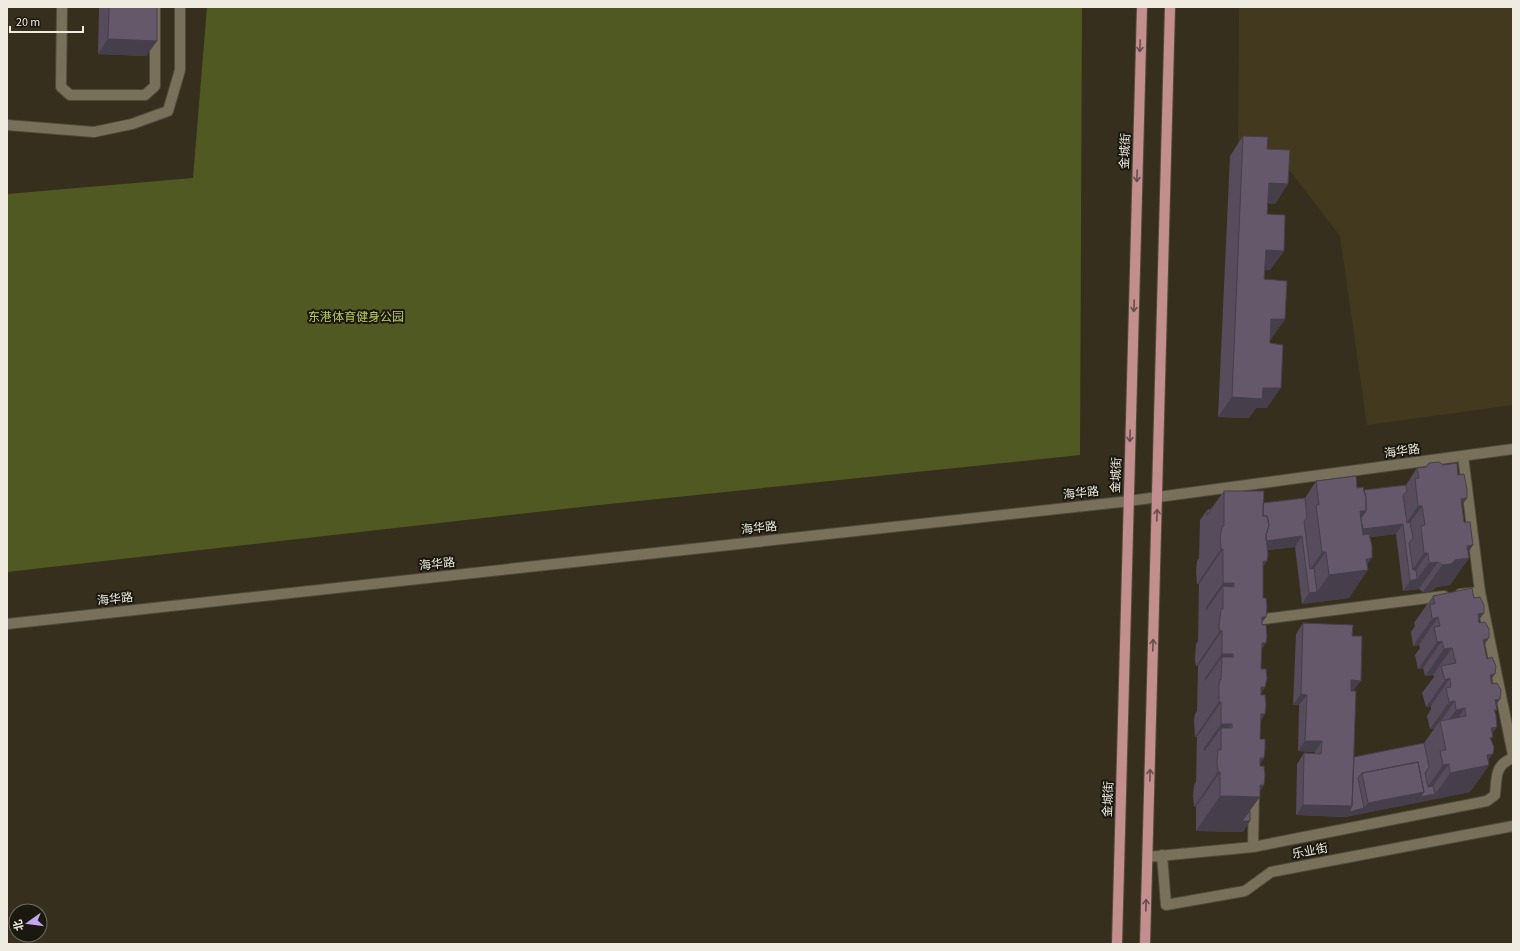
<svg xmlns="http://www.w3.org/2000/svg" width="1520" height="951" viewBox="0 0 1520 951" font-family="'Source Sans 3','Noto Sans SC',sans-serif">
  <style>
    .built { fill: #43391f }
    .green { fill: #505922 }
    .lines { fill: none; stroke-linecap: round; stroke-linejoin: round }
    .minor-casing { stroke: #504a3a; stroke-width: 12 }
    .major-casing { stroke: #504a3a; stroke-width: 12 }
    .minor { stroke: #78705b; stroke-width: 10 }
    .major { stroke: #c28e8e; stroke-width: 10 }
    .wall { fill: #564c5b }
    .shaded-wall { fill: #463e4a }
    .building { fill: #64586a; stroke: #463e4a }
    .oneway { stroke: #664d49 }
    .labels { text-anchor: middle; stroke-width: 4; stroke-linejoin: round; paint-order: stroke }
    .street-label { font-size: 12px; fill: #f0ebe0; stroke: #1b1810 }
    .park-label { font-size: 12px; fill: #bacd5a; stroke: #1b1810 }
  </style>
  <rect width="100%" height="100%" fill="#372f1d"/>
  <path class="built" d="M1239,7H1513V405L1367,425L1340,236L1291,172L1238,147Z"/>
  <path class="green" d="M207,7H1082L1080,455L590,506L7,572V194L193,178Z"/>
  <g class="lines">
    <defs>
      <path id="minor" d="M62,7L61,87L70,95H145L155,86V7
        M7,125L94,132L132,124L168,111L180,70V7
        M1463,456L1480,592L1513,755
        M1460,594L1480,592
        M7,624L1121,502L1513,449
        M1256,624V620L1444,596
        M1253,847L1254,792
        M1162,855L1166,905L1245,891L1271,872L1513,826
        M1148,857L1253,847L1487,801L1495,795C1497,778 1494,765 1513,758"/>
      <path id="major" d="M1117,944L1142,7
        M1145,944L1170,7"/>
    </defs>
    <use href="#minor" class="minor-casing"/>
    <use href="#major" class="major-casing"/>
    <use href="#minor" class="minor"/>
    <use href="#major" class="major"/>
  </g>
  <path class="wall" d="M99,7H157V41L146,56L98,54Z
    M1243,136L1267,149L1288,184L1275,204L1268,203L1267,214L1284,251L1270,270H1265L1264,279L1285,319L1271,339H1270L1267,408H1256L1249,418L1218,417L1230,156Z
    M1443,465L1458,475L1467,498L1462,505L1464,522L1473,545L1468,552L1469,558L1450,585L1436,587L1432,591L1423,592L1419,589L1403,591L1396,534L1370,537L1367,565L1349,598L1302,604L1295,547L1267,550V561L1263,567V598L1266,617L1262,622L1261,669L1265,687L1261,693L1265,714L1261,720L1260,739L1264,758L1260,764V766L1264,785L1260,791L1250,811V821L1243,832L1196,831V807H1194L1193,796L1194,785L1196,782L1197,737H1195L1194,720L1195,714L1197,711L1198,666H1196L1195,660L1196,644L1198,641L1199,584H1197L1196,572L1197,561L1199,558L1200,520L1207,510L1211,509L1224,491L1263,503L1305,498L1316,481L1357,488L1364,490L1406,485L1417,468Z
    M1433,596L1474,598L1484,613L1479,620V623L1489,638L1484,645L1487,659L1495,674L1491,680L1492,684L1500,699L1496,706L1495,713L1497,727L1492,733L1488,761L1489,765L1470,792L1345,817L1296,815L1297,764L1304,753L1315,754V752L1298,751L1299,705H1293L1296,634L1303,623L1352,636L1354,757L1424,743L1434,729H1430L1427,716L1431,709V706L1426,707L1422,693L1434,677L1433,675L1425,676L1423,668L1418,669L1415,655L1420,648L1419,645L1413,646L1411,632L1415,626L1414,623Z"/>
  <path class="shaded-wall" d="M108,39L157,41L146,56L98,54Z
    M1269,183L1288,184L1275,204L1255,203Z
    M1266,250L1284,251L1270,270L1252,269Z
    M1271,319H1285L1271,339L1257,338Z
    M1263,388H1281L1267,408H1256L1249,418L1218,417L1232,397Z
    M1467,498L1448,525L1461,499Z
    M1418,506H1422L1404,531V527Z
    M1360,511H1366L1403,524L1396,534L1342,541Z
    M1302,536L1295,547L1251,552L1254,542Z
    M1473,545L1464,559L1469,558L1450,585L1436,587L1432,591L1423,592L1442,565L1467,546Z
    M1221,549H1223L1199,584H1197Z
    M1322,552H1326L1307,578V574Z
    M1424,553H1428L1410,579L1409,575Z
    M1372,558L1363,571L1368,570L1349,598L1302,604L1309,593L1317,592L1329,575L1366,559Z
    M1263,561H1267L1246,591Z
    M1438,562L1419,589L1403,591L1410,581L1417,579L1429,563Z
    M1223,583H1234L1223,599V586L1206,611V607Z
    M1484,613L1464,640L1478,614Z
    M1262,617H1266L1245,647Z
    M1438,617L1419,645L1413,646L1432,619Z
    M1220,631H1222L1198,666H1196Z
    M1489,638L1470,666L1483,640Z
    M1442,641L1423,668L1418,669L1437,642Z
    M1262,643H1266L1245,674Z
    M1452,648L1433,675L1425,676L1444,649Z
    M1222,654H1233L1222,670V657L1200,688L1205,681V678Z
    M1495,674L1476,701L1490,675Z
    M1450,678L1431,706L1426,707L1445,680Z
    M1351,680L1361,681L1353,691H1344Z
    M1261,687H1265L1244,718Z
    M1301,694L1307,695L1299,705H1293Z
    M1500,699L1481,726L1495,700Z
    M1455,701L1440,722V721L1434,729H1430L1449,702Z
    M1219,702H1221L1197,737H1195Z
    M1465,708L1446,735L1442,730L1456,710Z
    M1261,714H1265L1244,744Z
    M1221,724H1232L1221,740V728L1204,752V748Z
    M1497,727L1478,754L1491,728Z
    M1305,741H1322L1315,752L1298,751Z
    M1493,754L1485,765H1489L1470,792L1431,800L1450,773L1487,755Z
    M1260,758H1264L1243,788Z
    M1449,764L1429,791L1424,792L1443,765Z
    M1218,772H1220L1196,807H1194Z
    M1260,785H1264L1255,797H1260L1242,821H1250L1243,832L1196,831L1220,796Z
    M1424,792L1416,803L1345,817L1296,815L1303,805L1352,806L1364,808L1368,803Z
    M1435,794L1431,800L1416,803L1420,797Z"/>
  <path class="building" d="M109,7H157V41L108,39Z
    M1243,136L1268,137L1267,149L1290,150L1288,184L1269,183L1267,214L1285,215L1284,251L1266,250L1264,279L1287,281L1285,319H1271L1270,343L1283,345L1281,388H1263L1262,399L1232,397Z
    M1439,462L1443,465L1457,463L1458,475L1464,474L1467,489V498L1461,499L1464,522H1470L1473,545L1467,546L1469,558L1455,560L1451,564L1442,565L1438,562L1429,563L1428,553H1424L1421,526L1425,525L1422,506H1418L1415,479L1419,478L1417,468L1426,467L1429,463Z
    M1356,476L1357,488L1363,487L1366,498V511H1360L1363,535L1369,534L1372,546V558L1366,559L1368,570L1329,575L1326,552H1322L1316,505H1319L1316,481Z
    M1406,485L1407,491L1403,495L1407,523L1410,522L1413,538L1409,543L1413,570H1416L1417,579L1410,581L1403,524L1363,529L1361,518L1366,511V498L1364,490Z
    M1224,491H1264L1263,516H1267L1269,525L1266,535L1268,555L1267,561H1263V598H1266L1267,607L1266,617H1262V625H1266L1267,637L1266,643H1262L1261,669H1266L1267,678L1265,687H1261V695H1265L1266,705L1265,714H1261L1260,739H1265V749L1264,758H1260V766H1264L1265,775L1264,785H1260V797L1220,796V772H1218L1217,761L1218,750H1221V728H1232V724H1221V702H1219V685L1220,679L1221,680L1222,657H1233V654H1222V631H1220L1219,626L1221,609H1223V586L1234,587V583H1223V549H1221L1220,538L1222,527L1224,526Z
    M1305,498L1307,517L1304,522L1310,569L1314,568L1317,592L1309,593L1302,536L1266,541V535L1269,525L1267,516H1263V503Z
    M1211,509L1207,515V510Z
    M1472,588L1474,598L1480,597L1484,605V613L1478,614L1479,623L1485,622L1489,629V638L1483,640L1487,659L1492,657L1496,666L1495,674L1490,675L1492,684L1497,683L1501,690L1500,699L1495,700L1497,710H1494L1496,715L1497,727L1491,728L1493,737L1490,738L1494,747L1493,754L1487,755L1489,765L1450,773L1449,764L1443,765L1440,751L1446,750L1440,721L1466,716L1465,708L1456,710L1455,701L1449,702L1446,688L1451,687L1450,678L1445,680L1441,666L1456,663L1452,648L1444,649L1442,641L1437,642L1434,627L1440,626L1438,617L1432,619L1430,604H1435L1433,596Z
    M1303,623L1353,625L1352,636H1362L1361,681L1351,680V691H1356L1352,806L1303,805L1304,753L1321,754L1322,741H1305L1307,695L1301,694Z
    M1424,743L1429,767L1425,773L1428,787L1433,786L1435,794L1420,797L1424,792L1418,762L1362,773L1358,778L1364,808L1349,812L1352,806L1354,757Z
    M1418,762L1424,792L1368,803L1362,773Z
    M1250,811V821H1242Z"/>
  <defs><path id="oneway-shaft" d="M-6 0H5M1.5-3L5.5 0L1.5 3" fill="none" stroke-width="1.6" stroke-linecap="round" stroke-linejoin="round"/></defs>
  <g class="oneway">
    <use href="#oneway-shaft" transform="translate(1140 46) rotate(92)"/>
    <use href="#oneway-shaft" transform="translate(1137 176) rotate(92)"/>
    <use href="#oneway-shaft" transform="translate(1134 306) rotate(92)"/>
    <use href="#oneway-shaft" transform="translate(1130 436) rotate(92)"/>
    <use href="#oneway-shaft" transform="translate(1157 515) rotate(-88)"/>
    <use href="#oneway-shaft" transform="translate(1153 645) rotate(-88)"/>
    <use href="#oneway-shaft" transform="translate(1150 775) rotate(-89)"/>
    <use href="#oneway-shaft" transform="translate(1146 905) rotate(-88)"/>
  </g>
  <g class="labels">
    <g class="street-label">
      <text transform="translate(1125 151) rotate(-88)" y="4">金城街</text>
      <text transform="translate(1402 451) rotate(-8)" y="4">海华路</text>
      <text transform="translate(1116 475) rotate(-88)" y="4">金城街</text>
      <text transform="translate(1081 493) rotate(-6)" y="4">海华路</text>
      <text transform="translate(759 528) rotate(-6)" y="4">海华路</text>
      <text transform="translate(437 564) rotate(-6)" y="4">海华路</text>
      <text transform="translate(115 599) rotate(-6)" y="4">海华路</text>
      <text transform="translate(1108 799) rotate(-88)" y="4">金城街</text>
      <text transform="translate(1310 851) rotate(-11)" y="4">乐业街</text>
    </g>
    <g class="park-label">
      <text x="356" y="321">东港体育健身公园</text>
    </g>
  </g>
  <rect width="1520" height="951" fill="none" stroke="#f0ebe0" stroke-width="16"/>
  <g transform="translate(28 923) rotate(256)"><circle r="19" fill="#1b1810" stroke="#706c63"/>
  <path d="M0-3L7 15L0 10L-7 15Z" fill="#c5a6f0"/>
  <text y="-6" font-size="11" font-weight="bold" text-anchor="middle" fill="#f0ebe0">北</text>
  </g>
  <path d="M10 26v6h73v-6" fill="none" stroke="#f0ebe0" stroke-width="2"/>
  <text x="16" y="26" font-size="12" fill="#f0ebe0" stroke="#1b1810" stroke-width="3" paint-order="stroke">20 m</text>
</svg>
